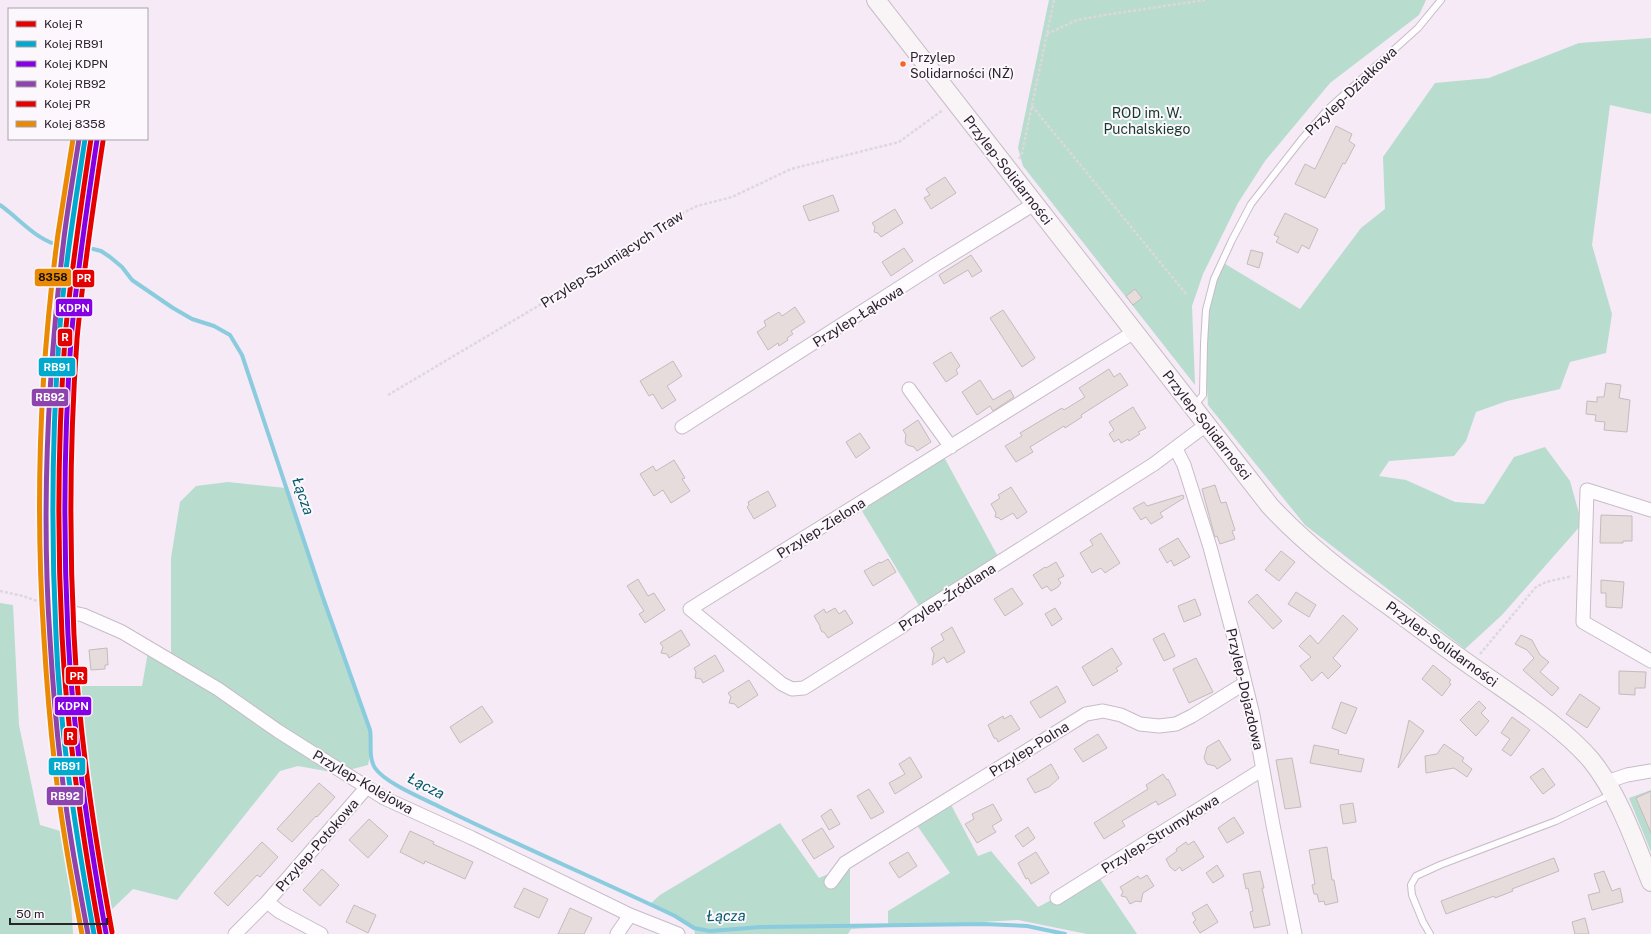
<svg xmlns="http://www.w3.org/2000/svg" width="1651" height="934" viewBox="0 0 1651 934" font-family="'Public Sans',sans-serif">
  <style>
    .green { fill: #b8dcce; fill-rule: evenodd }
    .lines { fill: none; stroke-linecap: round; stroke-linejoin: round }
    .stream { stroke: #8accde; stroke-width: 4 }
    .building { fill: #e6dcdc; stroke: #c4bbbb }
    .lane-casing { stroke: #c6bdc7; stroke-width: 8 }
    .street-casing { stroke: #c6bdc7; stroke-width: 15 }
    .secondary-casing { stroke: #c6bdc7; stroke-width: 20 }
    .path { stroke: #dcd8dc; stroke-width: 2.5; stroke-dasharray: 3 2; stroke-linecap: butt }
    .lane { stroke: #fefcfe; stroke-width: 6 }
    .street { stroke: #fefcfe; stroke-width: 13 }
    .secondary { stroke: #f9f5f7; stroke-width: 18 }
    .rail-1-casing { stroke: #fcf7fd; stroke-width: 8 }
    .rail-2-casing { stroke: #fcf7fd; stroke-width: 8 }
    .rail-3-casing { stroke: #fcf7fd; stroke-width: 8 }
    .rail-4-casing { stroke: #fcf7fd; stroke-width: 8 }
    .rail-5-casing { stroke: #fcf7fd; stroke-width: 8 }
    .rail-6-casing { stroke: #fcf7fd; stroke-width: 8 }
    .rail-1 { stroke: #e50000; stroke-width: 5 }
    .rail-2 { stroke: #00a9ce; stroke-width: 5 }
    .rail-3 { stroke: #8500e5; stroke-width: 5 }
    .rail-4 { stroke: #8e44ad; stroke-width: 5 }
    .rail-5 { stroke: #e50000; stroke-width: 5 }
    .rail-6 { stroke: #ea8904; stroke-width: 5 }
    .bus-dot { fill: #f26522; stroke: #fcf7fd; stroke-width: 1.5 }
    .labels { text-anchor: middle; stroke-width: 4; stroke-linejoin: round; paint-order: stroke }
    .bus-label { font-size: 13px; fill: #2a212b; stroke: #fcf7fd; text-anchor: start }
    .street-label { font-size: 14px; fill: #2a212b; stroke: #fcf7fd }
    .park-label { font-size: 14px; fill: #15392a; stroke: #fcf7fd }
    .water-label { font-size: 15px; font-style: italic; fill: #005b69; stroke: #fcf7fd }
    .line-badge { stroke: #fcf7fd; stroke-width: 1.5 }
    .badge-label { font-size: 11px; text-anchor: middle; font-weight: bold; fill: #fff }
    .pale-badge-label { font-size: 11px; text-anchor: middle; font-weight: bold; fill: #111 }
  </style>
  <rect width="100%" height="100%" fill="#f5eaf6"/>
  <path class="green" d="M1049,0H1426L1419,15L1330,83L1265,161L1238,203L1203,274L1192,306L1195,385L1023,166L1018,148Z
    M1651,38V114L1610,105L1592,245L1612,314L1606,353L1570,362L1560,389L1507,401L1476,412L1466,441L1454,456L1389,461L1379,476L1406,480L1455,502L1484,504L1514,457L1545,447L1570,481L1582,524L1502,615L1465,649L1305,525L1208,405L1204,336L1209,299L1222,262L1300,309L1361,228L1385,209L1383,157L1435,83L1489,78L1579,43Z
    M944,457L1002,564L924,614L859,506Z
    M228,482L286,488L343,657L370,730C371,742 371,753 368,765L337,773L298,766L280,771L177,900L133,889L108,913L76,686H142L148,652L171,660V558L180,502L196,486Z
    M0,603L13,605L19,725L40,825L67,833L73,934H0Z
    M1651,790V852L1629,798Z
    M948,799L978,856L991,851L1038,907L1098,876L1137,934H1087L1018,920L851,929L848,934H695L694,928L650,904L660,895L780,823L819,878L850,865V924L888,925V911L950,873L914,821ZM847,925L840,927H765Z"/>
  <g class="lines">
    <path class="stream" d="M0,205C20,219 38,242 62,246
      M93,249L101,251L110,257L122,267L132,280L173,308L192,319L214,326L230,335L242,355L322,595L370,730C372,742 368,757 375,768C385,783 424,799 440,807C517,845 597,879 675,916L694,928L710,931L761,927L984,924L1027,926L1065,934"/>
  </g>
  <path class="building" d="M1336,126L1352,134L1349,141L1355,145L1345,164L1343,163L1325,198L1295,184L1305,164L1315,169Z
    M945,177L956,193L931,209L924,198L930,195L926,189Z
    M833,195L839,211L809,221L803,206Z
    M895,209L903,223L881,237L878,233L874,232L875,227L872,223Z
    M1285,213L1318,229L1309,249L1302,245L1298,253L1276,242L1279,237L1274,235Z
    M904,248L913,261L891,276L882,262Z
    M1251,250L1263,253L1259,268L1247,264Z
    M971,255L982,271L972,277L968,270L944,284L939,275Z
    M1135,289L1142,298L1133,305L1126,296Z
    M795,307L805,322L791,331L793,334L787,338L788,340L779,346L778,343L768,350L757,332L766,326L764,321L779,312L782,316Z
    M1003,310L1035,358L1022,367L990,318Z
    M951,352L960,366L956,370L958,374L946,382L933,363Z
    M673,361L682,376L667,386L676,400L662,409L653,394L649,396L640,381Z
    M1109,369L1114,377L1120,373L1128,385L1081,415L1082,417L1065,428L1064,426L1030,447L1033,452L1016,462L1005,446L1022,436L1020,433L1062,408L1064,410L1085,397L1079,388Z
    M980,380L993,400L1010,390L1014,397L993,411L990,406L977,415L962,392Z
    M1606,383L1621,385L1619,398L1630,400L1627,432L1604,430L1605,422L1595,421L1596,415L1586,414L1587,401L1597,402V397H1604Z
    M1133,407L1146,428L1138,432L1140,434L1129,441L1128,439L1121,443L1119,439L1114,442L1109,434L1114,430L1109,422Z
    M918,420L931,442L917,451L914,447L907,445L905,442L906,435L903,430Z
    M860,433L870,448L856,458L846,442Z
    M674,460L685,478L682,479L690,491L671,503L663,490L654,496L640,474L653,466L656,471Z
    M1215,485L1221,503L1226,502L1235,530L1232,531L1235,539L1220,544L1217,536L1215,537L1202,489Z
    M1011,487L1027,512L1017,519L1013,513L1001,520L999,518L995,517L996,513L991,504L1000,498L998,495Z
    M768,491L776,506L754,519L747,507L749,505L748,502Z
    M1183,495L1184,498L1160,513L1163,517L1151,524L1146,517L1141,520L1133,508L1144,502L1147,506Z
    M1601,515L1632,516V541H1623V543H1600Z
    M1101,533L1120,563L1105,573L1101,568L1092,573L1080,553L1093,545L1090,540Z
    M1178,538L1190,557L1174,566L1171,560L1167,563L1159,549Z
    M1281,551L1295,562L1279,581L1265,570Z
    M888,559L896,572L873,586L864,571L880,562L881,563Z
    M1056,562L1064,576L1058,579L1061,583L1058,587L1051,591L1047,586L1042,589L1033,575L1045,567L1046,568Z
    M638,579L648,596L654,593L665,610L645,623L639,614L644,611L627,586Z
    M1601,580L1624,582L1622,608L1606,607V593H1601Z
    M1012,588L1023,604L1005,616L994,599Z
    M1296,592L1316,605L1309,617L1288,604Z
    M1257,594L1282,621L1273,629L1248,602Z
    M1195,599L1201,615L1184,622L1178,606Z
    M835,608L839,614L845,610L853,623L828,638L824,632H822L820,628V626L814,616L824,609L826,613Z
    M1055,608L1062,619L1052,626L1045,614Z
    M1343,615L1358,629L1333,658L1341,666L1328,679L1322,672L1312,681L1300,666L1311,657L1299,646L1310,635L1318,644Z
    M952,627L965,652L947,663L944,657L932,665L934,654L931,648L944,640L941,634Z
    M681,630L690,645L669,658L667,654L661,653L663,647L660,643Z
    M1164,633L1175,656L1164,661L1153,639Z
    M1521,635L1532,640L1540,655L1549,662L1540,672L1559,688L1552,696L1523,670L1534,658L1527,650L1515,644Z
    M107,648L108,665H105V669L91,670L89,650Z
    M1112,648L1122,664L1116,668L1118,671L1093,686L1082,667Z
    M715,655L724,671L703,683L701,679L695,678L696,672L694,668Z
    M1196,658L1213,692L1189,703L1173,669Z
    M1433,665L1451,680L1449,682L1451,684L1442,696L1422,679Z
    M1619,671L1646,672L1645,688H1635V695L1619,694Z
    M749,680L758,695L738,708L735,704L729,703L731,697L728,693Z
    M1057,686L1066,702L1040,718L1030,702Z
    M1580,694L1600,708L1587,728L1566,714Z
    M1479,701L1486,708L1481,713L1489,721L1476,736L1460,720Z
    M1341,702L1357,708L1346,734L1332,728Z
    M482,706L493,722L460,743L450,727Z
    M1011,715L1020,729L998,742L997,739L994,738L988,725L1003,716L1004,719Z
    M1512,717L1530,730L1511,756L1502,750L1510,739L1501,733Z
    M1409,720L1424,731L1398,768Z
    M1098,734L1107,748L1083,762L1074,749Z
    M1219,740L1231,760L1217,769L1215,766L1207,764L1204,758L1207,747Z
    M1444,744L1464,758L1462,761L1472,769L1467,777L1454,768L1426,773L1425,756L1437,754Z
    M1314,745L1339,750L1338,754L1364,759L1361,772L1310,763Z
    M910,757L922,777L895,794L889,783L905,774L899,764Z
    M1292,758L1301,807L1285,809L1276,760Z
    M1051,764L1059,778L1049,787L1035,793L1027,779Z
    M1543,768L1555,785L1543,794L1530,777Z
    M1163,774L1167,780L1168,779L1176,795L1158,805L1156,801L1122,821L1125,826L1104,839L1094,823L1148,789L1146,785Z
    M319,783L335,797L317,817L316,816L292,842L277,829Z
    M869,789L884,812L871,819L857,796Z
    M1651,791V833L1636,798Z
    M1353,803L1356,822L1343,824L1340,805Z
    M993,804L1002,820L992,826L996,832L977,843L965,824L974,819L972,814Z
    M831,809L840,824L829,830L821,816Z
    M1234,817L1244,833L1227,843L1218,828Z
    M369,819L388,836L368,858L349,840Z
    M1028,827L1035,838L1023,847L1015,836Z
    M822,828L834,847L814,859L802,840Z
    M410,831L434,842L433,844L473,862L465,879L425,861L424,864L400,852Z
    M1194,841L1204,857L1182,871L1180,867L1175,871L1170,867L1166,859L1177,851L1176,849L1186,842L1188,845Z
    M262,842L278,857L260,877L257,875L228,906L214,893Z
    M1327,847L1332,880H1334L1338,902L1325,905L1324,901L1319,902L1317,894H1314L1312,885L1315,884L1309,850Z
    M908,852L917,866L899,878L889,863Z
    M1036,852L1049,873L1031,884L1028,878L1026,879L1018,863Z
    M1554,858L1559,871L1512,889L1513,891L1495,898L1494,896L1446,914L1441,901Z
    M1217,865L1224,876L1213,883L1206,873Z
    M322,869L339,885L320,906L303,890Z
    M1260,871L1264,888H1262L1270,925L1254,928L1250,912L1253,911L1248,888L1246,889L1243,874Z
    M1604,871L1612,891L1620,888L1623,902L1592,910L1588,895L1600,892L1594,874Z
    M1147,875L1154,886L1143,893L1141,902L1136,901L1130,904L1126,897L1121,896L1123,892L1120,887L1138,876L1140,879Z
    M524,888L548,899L539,918L514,907Z
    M1207,904L1218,922L1200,933L1193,922L1196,920L1192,913Z
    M354,905L376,915L368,933L346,922Z
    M570,908L592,918L584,934H558Z
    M1585,918L1589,934H1575L1572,922Z"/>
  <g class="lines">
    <defs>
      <path id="lane" d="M1194,406L1203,395L1204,344L1206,310L1214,279L1232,240L1251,204L1301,140L1328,109L1418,28L1441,0
        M1430,934L1423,922L1412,895L1411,885L1416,876L1440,865L1556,821L1612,794"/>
      <path id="street" d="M1134,332L690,609L782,684L792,689L804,688L901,627L915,616L1154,464L1206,425
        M909,389L951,447
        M682,427L935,265L1034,204
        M1176,449L1184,465L1210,547L1233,634L1253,715L1273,825L1295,934
        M1651,510L1587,490L1583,622L1651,661
        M60,610L83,615L122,632L218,689L278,731L384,798L472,838L630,915L678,934
        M1606,782L1627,775L1651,771
        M831,882L845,863L1086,714L1103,711L1121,715L1140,724L1159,726L1176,724L1192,716L1245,683
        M1057,898L1263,769
        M267,902L280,912L321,934
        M235,934L267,902L367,787
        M617,934L630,915"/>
      <path id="secondary" d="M876,0L1270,506C1307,546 1350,578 1395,610C1423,631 1451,652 1480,672C1515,697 1563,727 1591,760C1619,795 1634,840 1651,882"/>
    </defs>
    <use href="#lane" class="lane-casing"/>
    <use href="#street" class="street-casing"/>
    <use href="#secondary" class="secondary-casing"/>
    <path class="path" d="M1047,34L1077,20L1104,15L1205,0
      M1032,106L1187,295
      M1019,159L1022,153L1054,0
      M388,395L570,287L600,265L648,233L687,211L697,206L732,197L791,169L899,142L943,110
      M0,591L23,596L48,605
      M1480,654L1536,587L1546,582L1572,576"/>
    <use href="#lane" class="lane"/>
    <use href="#street" class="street"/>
    <use href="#secondary" class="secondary"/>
    <defs>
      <path id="rail-1" d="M91,139C81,205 71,271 65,338C58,437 57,536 62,635C67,736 82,835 100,934"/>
      <path id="rail-2" d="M85,139C75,205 64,271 59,338C52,437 51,536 56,635C60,736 76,835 94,934"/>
      <path id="rail-3" d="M97,140C87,206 77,272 71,339C64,437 63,536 68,635C73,735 88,834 106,933"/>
      <path id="rail-4" d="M79,139C74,172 68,205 64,238C48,371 41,506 50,639C54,706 60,773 71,839C76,871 82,902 88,934"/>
      <path id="rail-5" d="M103,141C93,207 83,273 77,339C70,437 69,536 74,635C79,735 94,833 112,932"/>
      <path id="rail-6" d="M73,139C68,171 63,202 58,234C40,367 35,506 44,639C48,706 54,773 65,839C70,871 76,902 82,934"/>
    </defs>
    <use href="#rail-1" class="rail-1-casing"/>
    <use href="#rail-2" class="rail-2-casing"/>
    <use href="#rail-3" class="rail-3-casing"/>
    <use href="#rail-4" class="rail-4-casing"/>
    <use href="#rail-5" class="rail-5-casing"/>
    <use href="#rail-6" class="rail-6-casing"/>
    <use href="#rail-1" class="rail-1"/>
    <use href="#rail-2" class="rail-2"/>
    <use href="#rail-3" class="rail-3"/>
    <use href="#rail-4" class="rail-4"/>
    <use href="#rail-5" class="rail-5"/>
    <use href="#rail-6" class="rail-6"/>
  </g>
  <circle class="bus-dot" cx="903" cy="64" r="3.5"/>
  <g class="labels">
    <g class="bus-label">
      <text x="910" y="62">Przylep<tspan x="910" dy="16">Solidarności (NŻ)</tspan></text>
    </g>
    <g class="street-label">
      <text transform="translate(1351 91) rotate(-44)" y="5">Przylep-Działkowa</text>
      <text transform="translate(1008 170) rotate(52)" y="5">Przylep-Solidarności</text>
      <text transform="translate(612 259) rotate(-33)" y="5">Przylep-Szumiących Traw</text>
      <text transform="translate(858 316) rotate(-32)" y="5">Przylep-Łąkowa</text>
      <text transform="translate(1207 425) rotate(52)" y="5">Przylep-Solidarności</text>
      <text transform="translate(821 528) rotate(-32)" y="5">Przylep-Zielona</text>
      <text transform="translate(947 597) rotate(-33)" y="5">Przylep-Źródlana</text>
      <text transform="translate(1442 644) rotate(36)" y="5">Przylep-Solidarności</text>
      <text transform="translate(1245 689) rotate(77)" y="5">Przylep-Dojazdowa</text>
      <text transform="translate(1029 749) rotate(-32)" y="5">Przylep-Polna</text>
      <text transform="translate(363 782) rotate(30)" y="5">Przylep-Kolejowa</text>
      <text transform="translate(1160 834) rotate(-32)" y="5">Przylep-Strumykowa</text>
      <text transform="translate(317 845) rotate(-49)" y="5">Przylep-Potokowa</text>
    </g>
    <g class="park-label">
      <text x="1147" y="118">ROD im. W.<tspan x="1147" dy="16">Puchalskiego</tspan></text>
    </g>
    <g class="water-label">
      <text transform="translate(303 496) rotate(71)" y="5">Łącza</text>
      <text transform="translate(426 786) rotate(27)" y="5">Łącza</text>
      <text transform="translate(726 916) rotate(-1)" y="5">Łącza</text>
    </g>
  </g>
  <g class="line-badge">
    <rect x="34" y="268" width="38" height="19" rx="4" fill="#ea8904"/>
    <rect x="72" y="269" width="23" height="19" rx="4" fill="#e50000"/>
    <rect x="55" y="298" width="38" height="19" rx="4" fill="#8500e5"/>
    <rect x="57" y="328" width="16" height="19" rx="4" fill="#e50000"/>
    <rect x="38" y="357" width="38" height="20" rx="4" fill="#00a9ce"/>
    <rect x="31" y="388" width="38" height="19" rx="4" fill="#8e44ad"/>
    <rect x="65" y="666" width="23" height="19" rx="4" fill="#e50000"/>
    <rect x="54" y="696" width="38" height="20" rx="4" fill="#8500e5"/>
    <rect x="63" y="727" width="15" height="19" rx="4" fill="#e50000"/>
    <rect x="48" y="757" width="38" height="19" rx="4" fill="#00a9ce"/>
    <rect x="46" y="786" width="38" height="20" rx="4" fill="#8e44ad"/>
  </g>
  <g class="badge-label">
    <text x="84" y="282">PR</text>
    <text x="74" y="312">KDPN</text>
    <text x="65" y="341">R</text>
    <text x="57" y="371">RB91</text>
    <text x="50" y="401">RB92</text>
    <text x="77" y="680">PR</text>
    <text x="73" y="710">KDPN</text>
    <text x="70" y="740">R</text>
    <text x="67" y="770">RB91</text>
    <text x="65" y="800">RB92</text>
  </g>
  <g class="pale-badge-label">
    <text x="53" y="281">8358</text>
  </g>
  <rect x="8" y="8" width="140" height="132" fill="#fcf7fd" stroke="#a8a1a9"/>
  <rect x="16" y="21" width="20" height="6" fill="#e50000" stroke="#a8a1a9"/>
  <text x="44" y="28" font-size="12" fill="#2a212b">Kolej R</text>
  <rect x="16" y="41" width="20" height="6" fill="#00a9ce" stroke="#a8a1a9"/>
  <text x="44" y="48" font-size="12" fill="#2a212b">Kolej RB91</text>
  <rect x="16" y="61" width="20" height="6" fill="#8500e5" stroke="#a8a1a9"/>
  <text x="44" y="68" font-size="12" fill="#2a212b">Kolej KDPN</text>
  <rect x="16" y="81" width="20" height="6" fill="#8e44ad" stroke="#a8a1a9"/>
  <text x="44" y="88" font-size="12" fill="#2a212b">Kolej RB92</text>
  <rect x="16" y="101" width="20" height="6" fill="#e50000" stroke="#a8a1a9"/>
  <text x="44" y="108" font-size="12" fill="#2a212b">Kolej PR</text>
  <rect x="16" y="121" width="20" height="6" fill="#ea8904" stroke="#a8a1a9"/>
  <text x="44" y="128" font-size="12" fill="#2a212b">Kolej 8358</text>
  <path d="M10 918v6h97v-6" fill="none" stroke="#2a212b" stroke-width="2"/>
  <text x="16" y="918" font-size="12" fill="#2a212b" stroke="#fcf7fd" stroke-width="3" paint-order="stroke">50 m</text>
</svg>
